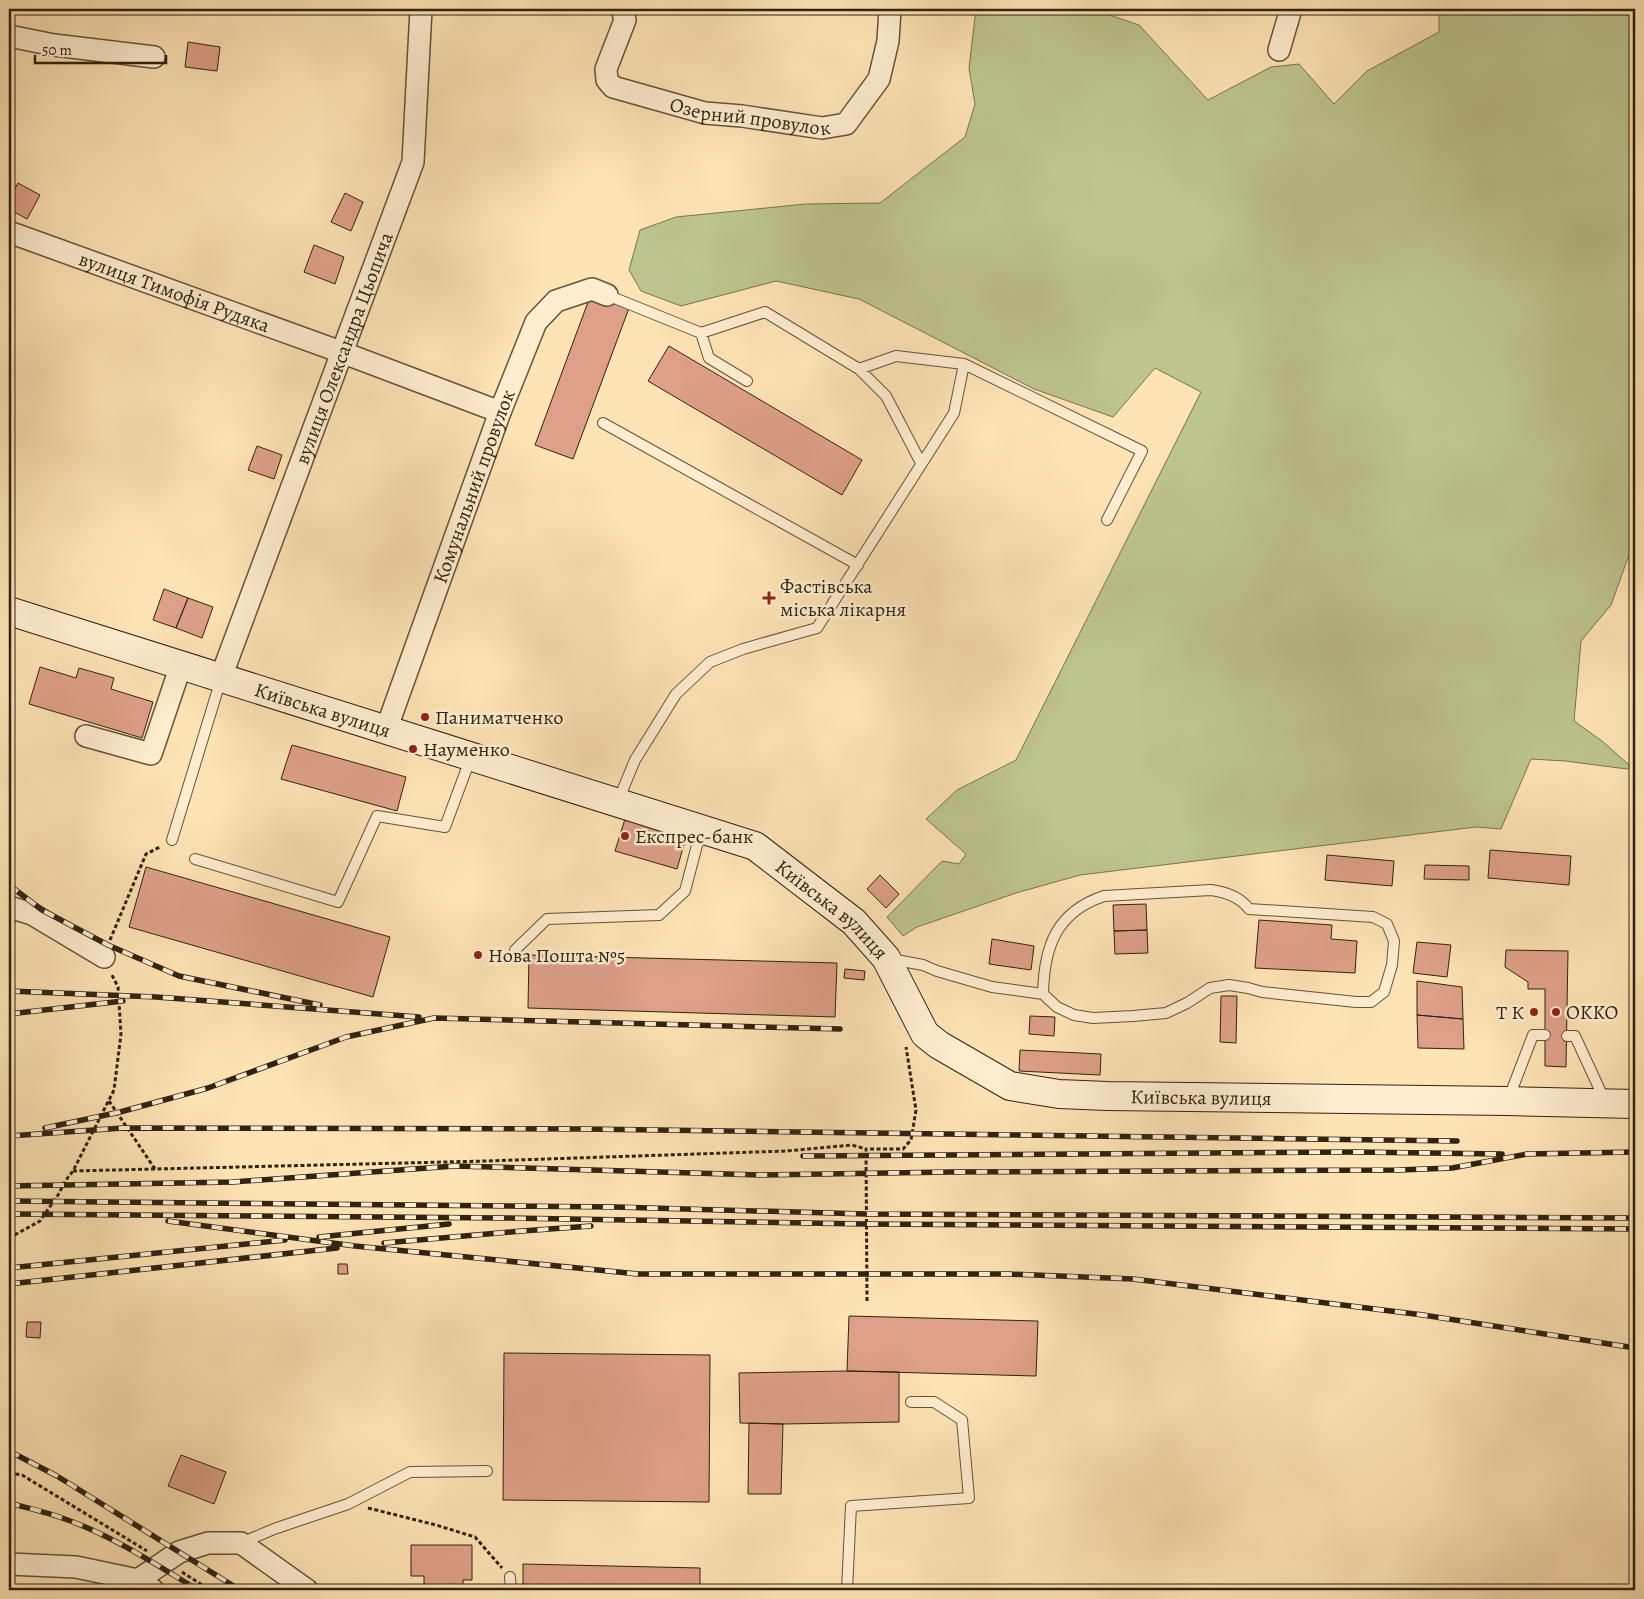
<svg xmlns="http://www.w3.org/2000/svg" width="1644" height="1599" viewBox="0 0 1644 1599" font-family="Alegreya,serif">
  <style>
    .green { fill: #bdc48f; stroke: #767450 }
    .building { fill: #dea088; stroke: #2f2312 }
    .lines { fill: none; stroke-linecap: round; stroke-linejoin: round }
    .service-casing { stroke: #63533a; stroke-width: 12 }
    .minor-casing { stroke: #63533a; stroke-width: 24 }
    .secondary-casing { stroke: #2f2312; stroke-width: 30 }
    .path { stroke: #2f2312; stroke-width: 3; stroke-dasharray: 4 2.5; stroke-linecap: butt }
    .service { stroke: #feedce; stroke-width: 10 }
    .minor { stroke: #feedce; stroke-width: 21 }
    .secondary { stroke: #feedce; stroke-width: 28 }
    .rail-casing { stroke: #2f2312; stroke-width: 5.5 }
    .rail { stroke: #feedce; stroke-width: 4; stroke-dasharray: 11; stroke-linecap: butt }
    .poi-dot { fill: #8f2418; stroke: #feedce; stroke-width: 2 }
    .labels { text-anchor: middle; stroke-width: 5; stroke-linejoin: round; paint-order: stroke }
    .street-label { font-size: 20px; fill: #2f2312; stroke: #feedce }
    .poi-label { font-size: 20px; fill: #2f2312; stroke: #feedce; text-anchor: start }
  </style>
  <rect width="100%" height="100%" fill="#fee3b4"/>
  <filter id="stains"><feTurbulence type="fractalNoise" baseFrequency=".004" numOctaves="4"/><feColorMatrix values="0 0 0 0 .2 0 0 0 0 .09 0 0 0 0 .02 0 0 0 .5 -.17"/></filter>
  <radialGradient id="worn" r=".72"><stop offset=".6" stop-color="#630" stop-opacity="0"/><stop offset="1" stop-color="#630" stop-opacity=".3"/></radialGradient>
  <path class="green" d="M976,9H1092L1139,25L1208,100L1271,67L1299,64L1334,104L1367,71L1439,32V9H1635V523L1629,555L1611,605L1581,641L1574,721L1602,741L1635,770L1565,761L1531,759L1501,829L1476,827L1080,875L1016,893L917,927L903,936L887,917L942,861L959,864L966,854L926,819L957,790L1016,760L1201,392L1155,368L1113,417L1034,389L859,299L776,281L681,306L641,291L629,270L640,230L676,217L806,204L880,203L965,137L975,104L969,68Z"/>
  <path class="building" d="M188,42L220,47L217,71L185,67Z
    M18,183L40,195L27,219L9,209V200Z
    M345,193L363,202L351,231L331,222Z
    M314,245L344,257L335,284L304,272Z
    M591,294L629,308L573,459L535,445Z
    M669,346L862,460L842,495L648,381Z
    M257,446L282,455L274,479L248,470Z
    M164,589L188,598L176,628L153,620Z
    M188,598L213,607L202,638L176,628Z
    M40,667L76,678L79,668L114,678L111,689L153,702L142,738L29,704Z
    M292,745L406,777L397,811L281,779Z
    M625,819L686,837L677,869L615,851Z
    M1490,850L1571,856L1569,885L1488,878Z
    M1327,855L1394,861L1392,886L1325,880Z
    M1425,865L1469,866V880L1424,879Z
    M146,867L390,937L373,997L129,927Z
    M880,875L899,894L886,908L867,889Z
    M1146,904L1147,930L1114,931L1113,905Z
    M1259,920L1332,925L1331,939L1357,941L1355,973L1255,968Z
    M1147,930L1148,953L1115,954L1114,931Z
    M992,939L1034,946L1031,970L989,964Z
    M1417,942L1451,945L1447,977L1413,973Z
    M1506,950L1568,951L1566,1067L1545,1066V989H1528V982L1505,967Z
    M529,955L837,963L835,1017L528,1008Z
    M845,969L865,971L864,980L844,978Z
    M1417,981L1462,987L1463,1019L1417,1015Z
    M1221,996H1237L1236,1043L1220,1042Z
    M1417,1015L1463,1019L1464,1049L1418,1048Z
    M1030,1016L1055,1017L1054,1036L1029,1034Z
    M1020,1050L1101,1054L1100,1075L1019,1071Z
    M338,1264H347L348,1274H338Z
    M849,1316L1038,1321L1036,1376L847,1371Z
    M27,1322H41L40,1338L26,1337Z
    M504,1353L710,1355L709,1502L503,1500Z
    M847,1371L899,1372V1422L783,1424L740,1423L739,1373Z
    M749,1423L783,1424L781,1494H748Z
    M181,1455L226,1472L214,1504L168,1486Z
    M411,1545H472V1580H463V1590H424V1576H411Z
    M523,1564L700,1568V1590H523Z"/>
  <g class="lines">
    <defs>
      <path id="service" d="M607,295L701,333L765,312L859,369L896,356L964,364L1142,451L1107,520
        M701,333L709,358L747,381
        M859,369L886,396L921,463
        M603,423L858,565
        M618,801L635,760L676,694L710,662L743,649L817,628L954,413L964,364
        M172,840L221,679
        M195,859L338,902L377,816L445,827L471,757
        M515,950L547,919L659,915L685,891L701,830
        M891,959L923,965L937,971L992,987L1043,994L1057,1007L1074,1015L1093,1018L1133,1016L1166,1013L1187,1003L1210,988L1229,985L1248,988L1262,992L1356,1002H1371L1384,992L1392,965L1394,941L1387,924L1373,917L1249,909C1240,897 1226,892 1211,890L1104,896C1056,912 1044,947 1043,994
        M1567,1036H1575L1605,1101
        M1508,1100L1533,1035H1545
        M241,1543L274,1529L348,1504L410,1472L487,1471
        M510,1577L511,1590
        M847,1590L851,1506L969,1498L962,1420L934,1402H911"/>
      <g id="minor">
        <path id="s1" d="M622,9L625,20L606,69L607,80L613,87L705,113L742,116L822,128L846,124L879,79L888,41L890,9"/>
        <path d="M9,36L54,45L154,57"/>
        <path d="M1279,50L1291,9"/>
        <path id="s2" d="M9,232L341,352L500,412"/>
        <path id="s3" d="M221,677L413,162L421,9"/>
        <path id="s4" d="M386,730L500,412L536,322L556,301L592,289L607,295"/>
        <path d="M86,736L151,754L181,665"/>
        <path d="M9,907L32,914L104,957"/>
        <path d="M9,1564L76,1567L138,1580L153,1590"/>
        <path d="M138,1580L179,1552L208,1543H241L307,1590"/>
      </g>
      <g id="secondary">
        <path id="s5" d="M9,611L755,846L854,922L886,958L925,1034L939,1045L1010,1086L1059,1094L1107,1096L1507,1101L1635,1104"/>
      </g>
    </defs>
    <use href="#service" class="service-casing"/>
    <use href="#minor" class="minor-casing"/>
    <use href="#secondary" class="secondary-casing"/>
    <path class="path" d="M110,940L146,854L160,847
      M109,1101L155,1169
      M73,1171L486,1161L786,1151L852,1145L866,1149
      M9,1238L40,1221L58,1195L66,1180L73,1171L114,1090L121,1034L118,987L111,973
      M867,1301L866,1149H903L911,1140L916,1110L906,1047
      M9,1473L22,1475L147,1551
      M368,1508L436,1525L475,1537L502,1568
      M182,1572L210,1590"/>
    <use href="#service" class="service"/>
    <use href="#minor" class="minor"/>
    <use href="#secondary" class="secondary"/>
    <defs>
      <path id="rail" d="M9,885L42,910L108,945L179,976L320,1005
        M9,991L156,997L419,1017
        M9,1014L123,1001
        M45,1128L120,1112L208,1088L346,1037L434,1018L840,1029
        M9,1136L123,1128L585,1129L1457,1141
        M803,1156L1355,1152L1502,1154
        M9,1186L233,1182L455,1166L760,1175L951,1172L1399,1170L1452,1168L1527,1154L1635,1152
        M9,1201L615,1207L866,1214L1635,1218
        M9,1214L503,1218L866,1224L1635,1229
        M168,1221L355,1246L638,1274H1008L1133,1279L1423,1315L1635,1348
        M319,1237L449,1224
        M384,1243L522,1231L591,1226
        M9,1268L285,1240
        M9,1284L337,1248
        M9,1451L57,1476L240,1590
        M9,1503C27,1508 47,1512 65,1519C111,1535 157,1565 198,1590"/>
    </defs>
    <use href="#rail" class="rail-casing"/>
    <use href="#rail" class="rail"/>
  </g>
  <g class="poi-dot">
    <path d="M766.5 590.5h5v5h5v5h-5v5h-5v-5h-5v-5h5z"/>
    <circle cx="425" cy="717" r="5"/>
    <circle cx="413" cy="749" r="5"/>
    <circle cx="625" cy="836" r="5"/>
    <circle cx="478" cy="955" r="5"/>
    <circle cx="1534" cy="1012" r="5"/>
    <circle cx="1556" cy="1012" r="5"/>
  </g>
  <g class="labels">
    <g class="street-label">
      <text dy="7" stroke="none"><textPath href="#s1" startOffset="225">Озерний провулок</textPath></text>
      <text dy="7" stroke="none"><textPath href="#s2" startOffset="176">вулиця Тимофія Рудяка</textPath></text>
      <text dy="7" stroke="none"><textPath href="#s3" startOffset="351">вулиця Олександра Цьопича</textPath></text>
      <text dy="7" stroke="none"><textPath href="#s4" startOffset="259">Комунальний провулок</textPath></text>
      <text dy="7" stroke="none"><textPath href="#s5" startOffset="329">Київська вулиця</textPath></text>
      <text dy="7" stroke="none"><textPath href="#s5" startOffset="882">Київська вулиця</textPath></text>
      <text dy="7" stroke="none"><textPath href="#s5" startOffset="1332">Київська вулиця</textPath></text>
    </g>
    <g class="poi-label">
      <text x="780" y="593">Фастівська<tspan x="780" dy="23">міська лікарня</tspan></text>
      <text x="435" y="724">Паниматченко</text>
      <text x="423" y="756">Науменко</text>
      <text x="635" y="843">Експрес-банк</text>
      <text x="488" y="962">Нова Пошта №5</text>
      <text x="1524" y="1019" text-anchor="end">Т К</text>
      <text x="1566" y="1019">OKKO</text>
    </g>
  </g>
  <rect width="1644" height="1599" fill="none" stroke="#fee3b4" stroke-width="30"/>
  <rect x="10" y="10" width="1624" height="1579" fill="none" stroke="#2f2312" stroke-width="2.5"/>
  <rect x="15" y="15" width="1614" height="1569" fill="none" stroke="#2f2312"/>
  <path d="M35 55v8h131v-8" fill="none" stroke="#2f2312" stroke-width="2.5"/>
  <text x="42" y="55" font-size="15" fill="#2f2312" stroke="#feedce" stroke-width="4" paint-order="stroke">50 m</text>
  <rect width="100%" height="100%" filter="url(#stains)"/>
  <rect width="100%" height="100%" fill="url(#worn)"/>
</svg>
